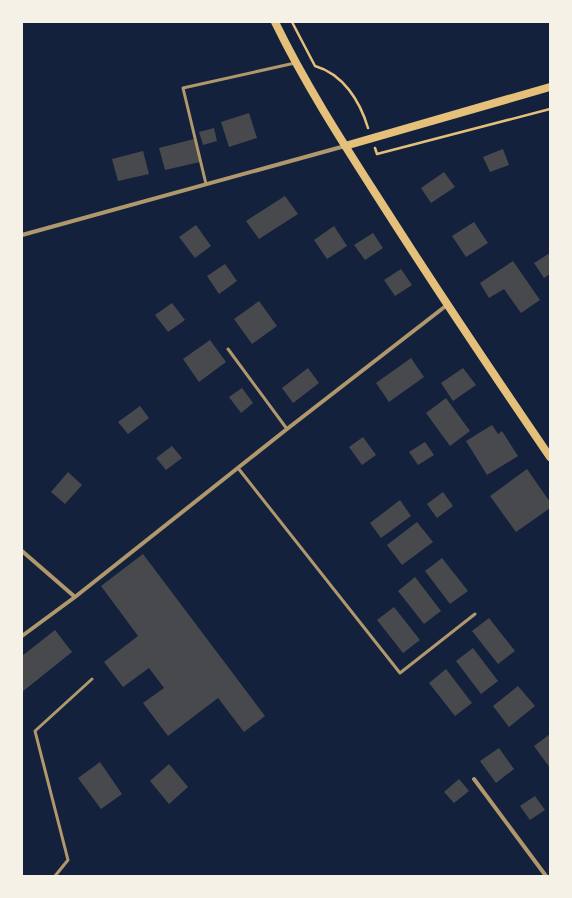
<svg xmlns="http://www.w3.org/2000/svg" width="572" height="898" viewBox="0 0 572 898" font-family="'Noto Sans',sans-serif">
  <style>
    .building { fill: #48494c }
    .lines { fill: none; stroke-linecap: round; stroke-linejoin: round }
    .path { stroke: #e5c07b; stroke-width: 2.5 }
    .service { stroke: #b1986c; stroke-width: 3 }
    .minor { stroke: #b1986c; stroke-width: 4 }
    .secondary { stroke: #e5c07b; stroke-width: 8 }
  </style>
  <rect width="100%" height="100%" fill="#14213d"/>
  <path class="building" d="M249,113L257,138L229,147L221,122Z
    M214,128L217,141L203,145L199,132Z
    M194,139L200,162L165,170L159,148Z
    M503,149L509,165L490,172L483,157Z
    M143,151L149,174L118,181L112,159Z
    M444,172L455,187L431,203L421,188Z
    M285,196L298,214L259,239L246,221Z
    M474,222L488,243L466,257L452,236Z
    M196,225L211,246L195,258L179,237Z
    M334,226L347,246L327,259L314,240Z
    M373,233L383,248L365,260L354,245Z
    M550,253V274L544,278L534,263Z
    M513,261L540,300L521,313L504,289L489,298L480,283Z
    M225,264L237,281L219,294L207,276Z
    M401,269L412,285L395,296L384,280Z
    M259,301L277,326L252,344L234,319Z
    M172,303L185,320L168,332L155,315Z
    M210,340L226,362L199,382L183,359Z
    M411,358L424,377L389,402L376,383Z
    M308,368L319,383L293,403L282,388Z
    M463,368L476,385L453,401L441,383Z
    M242,388L253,403L241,413L229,397Z
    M446,398L470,431L450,446L426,413Z
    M140,406L149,418L128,434L118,422Z
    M492,425L498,434L502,431L518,456L487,475L466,441Z
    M363,437L376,455L362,465L349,447Z
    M425,442L434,455L418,465L409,452Z
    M172,446L182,458L166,470L156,458Z
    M527,469L550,502V508L516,532L490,496Z
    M68,472L82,485L65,504L51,492Z
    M443,492L453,506L437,518L427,504Z
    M400,500L411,516L381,538L370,523Z
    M417,522L433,542L402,565L387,545Z
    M143,554L265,716L244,732L218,698L168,736L143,703L164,688L149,668L123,687L104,662L138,636L101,586Z
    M442,558L468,591L450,604L425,571Z
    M415,577L441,611L424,624L398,591Z
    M394,607L420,640L403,653L377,620Z
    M489,618L515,651L498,664L472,631Z
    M55,630L72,652L22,692V656Z
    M473,648L498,681L481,694L456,661Z
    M446,669L472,703L455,716L429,683Z
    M518,686L535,706L509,727L493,706Z
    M550,734V768L534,746Z
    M499,748L514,769L496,783L480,761Z
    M100,762L122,794L101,809L78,778Z
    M169,764L188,787L169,804L150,781Z
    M459,779L469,791L454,803L444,792Z
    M535,796L545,810L530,820L520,806Z"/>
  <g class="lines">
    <path class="path" d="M292,22L315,66C343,74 360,101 368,128
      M375,148L377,154L550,109"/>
    <path class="service" d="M206,184L183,88L295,63
      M228,349L287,429
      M238,468L400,673L475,614
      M55,876L68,860L35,731L92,679"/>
    <path class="minor" d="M22,235L345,146
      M22,551L75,597
      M22,636L75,597L287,429L447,305
      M474,779L546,876"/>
    <path class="secondary" d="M275,22C307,88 347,149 386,210C439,293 494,375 550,457
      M345,146L550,87"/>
  </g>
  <rect width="572" height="898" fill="none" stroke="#f6f1e7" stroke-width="46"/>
</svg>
